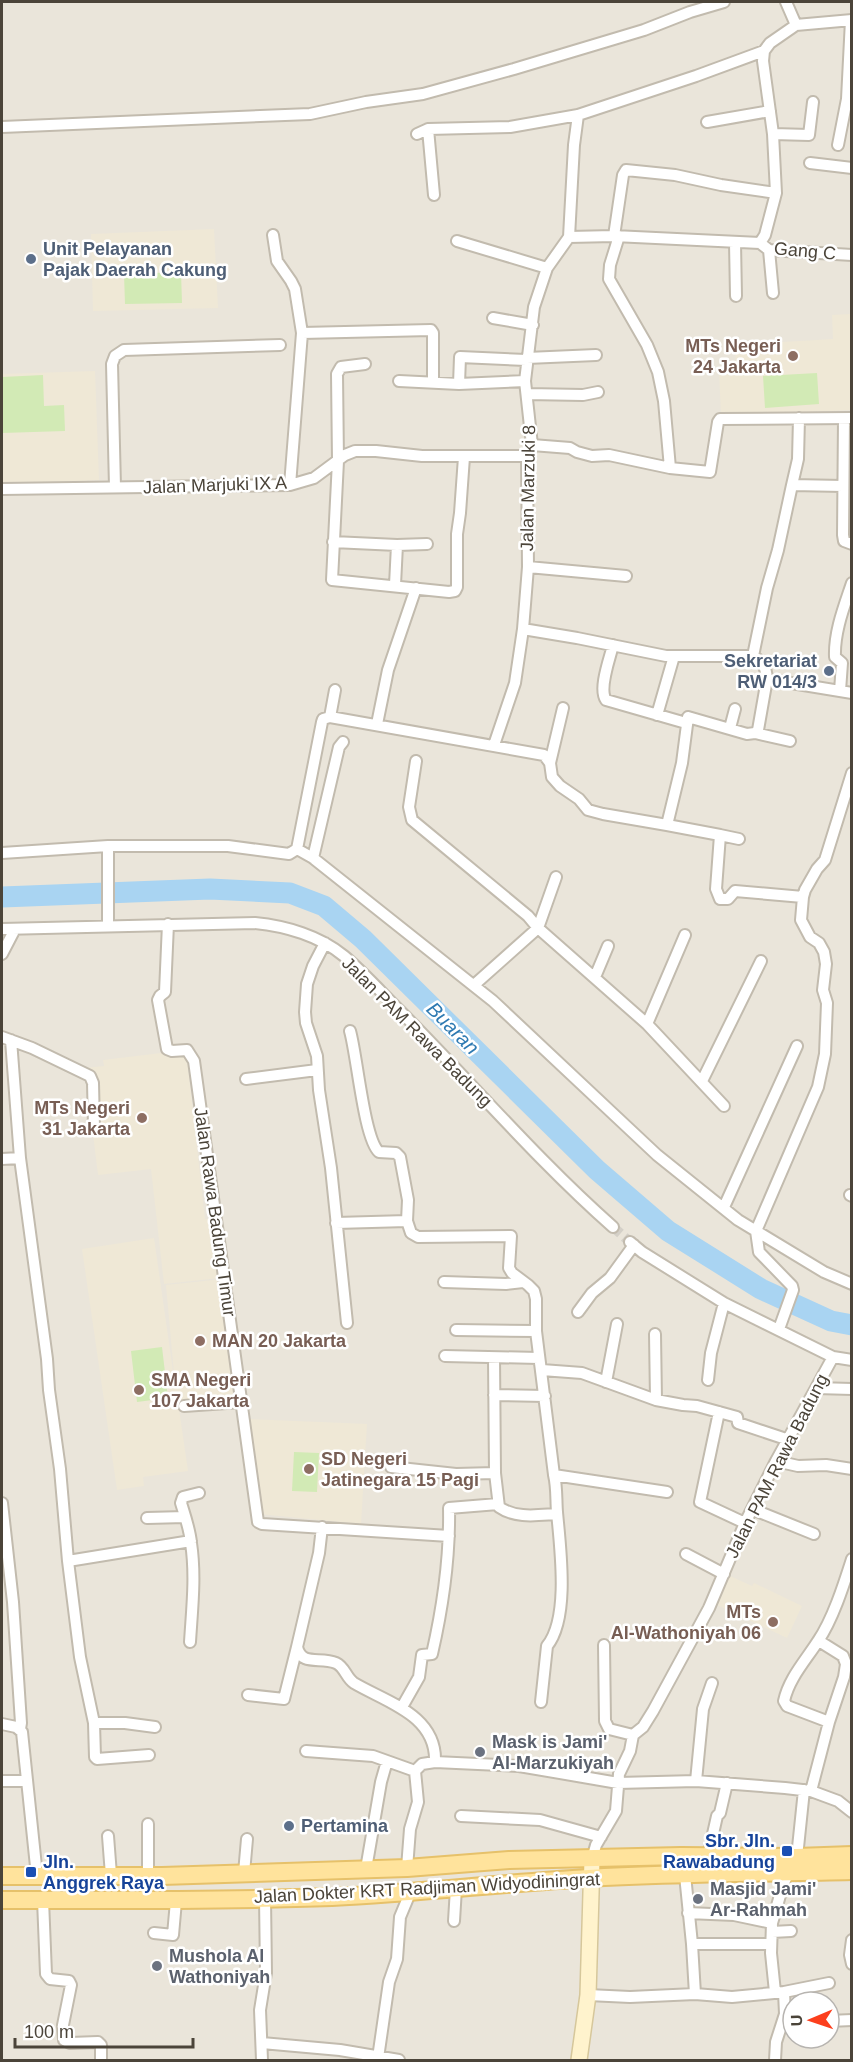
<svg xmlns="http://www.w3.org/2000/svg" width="853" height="2062" viewBox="0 0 853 2062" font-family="Helvetica,sans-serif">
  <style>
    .residential { fill: #eae5da; fill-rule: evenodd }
    .education { fill: #efe8d6 }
    .green { fill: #d2eab5 }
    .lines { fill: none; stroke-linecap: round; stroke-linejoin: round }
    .river { stroke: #a9d4f2; stroke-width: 21 }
    .street-tunnel { stroke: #d4d0c8; stroke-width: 10; stroke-dasharray: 10 5; stroke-linecap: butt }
    .street-casing { stroke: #c2bbae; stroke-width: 14 }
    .secondary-casing { stroke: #d6c79b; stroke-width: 18 }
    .primary-casing { stroke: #e6c16a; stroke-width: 20 }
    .street { stroke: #fff; stroke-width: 10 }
    .secondary { stroke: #fff3cd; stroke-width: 15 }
    .primary { stroke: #ffe39c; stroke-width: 16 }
    .service-dot { fill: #5c6f8a; stroke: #fff; stroke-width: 2 }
    .education-dot { fill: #8d6e63; stroke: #fff; stroke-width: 2 }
    .worship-dot { fill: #6b7280; stroke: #fff; stroke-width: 2 }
    .transit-dot { fill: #1a4fb4; stroke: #fff; stroke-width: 2 }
    .labels { text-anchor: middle; stroke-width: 5; stroke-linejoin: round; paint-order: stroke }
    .service-label { font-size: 18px; font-weight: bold; fill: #4e5e75; stroke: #fff; text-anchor: start }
    .street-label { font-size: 18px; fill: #4b4439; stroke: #fff }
    .education-label { font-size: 18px; font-weight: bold; fill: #785e54; stroke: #fff; text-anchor: end }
    .worship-label { font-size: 18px; font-weight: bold; fill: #5b616d; stroke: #fff; text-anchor: start }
    .transit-label { font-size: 18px; font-weight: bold; fill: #164399; stroke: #fff; text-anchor: end }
    .water-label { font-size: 20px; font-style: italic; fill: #2e7ab2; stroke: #fff }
  </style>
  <rect width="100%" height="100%" fill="#f6f3ec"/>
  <path class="residential" d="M2,2H851V2060H2ZM793,2002H829V2038H793Z"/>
  <path class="education" d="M214,229L218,308L93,311L91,234Z
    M851,314V410L721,417L719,368L736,367L735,345L833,339L832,315Z
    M95,371L99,480L2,485V374Z
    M186,1050L205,1219H213L220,1278L164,1284L151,1169L98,1175L85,1068L104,1066L103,1060Z
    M154,1238L175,1385L166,1285L223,1279L234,1396L178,1402L188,1471L143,1477L144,1486L117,1490L82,1249Z
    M249,1419L367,1424L361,1524L259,1514Z
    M728,1575L752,1586L754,1583L802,1606L787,1638L715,1604Z"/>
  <path class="green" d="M181,272L182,303L125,304L124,274Z
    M817,373L819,404L765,408L763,376Z
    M43,375L44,406L64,405L65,431L2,433V377Z
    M162,1347L168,1398L137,1402L131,1351Z
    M294,1452L319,1453L317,1492L292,1491Z"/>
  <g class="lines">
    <path class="river" d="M2,897L210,889L290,893L324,906L363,939L597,1170L668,1231L761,1289L831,1321L852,1325"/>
    <path class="street-tunnel" d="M613,1227L630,1242"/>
    <defs>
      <path id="street" d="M786,2L796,25
        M796,25L852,20
        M707,122L770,111
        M2,127L310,114L366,102L423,94L514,69L644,30L690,12L724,2
        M428,129L434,195
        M417,134L428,129L510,127L578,115L696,76L764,51
        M773,134L809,135L813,102
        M838,145L847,99L851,20
        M810,163L852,168
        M273,235L277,261L291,281L295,289L302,333L290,485
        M614,236L623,175L626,170L675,175L721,185L776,193
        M619,236L610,265L609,279L647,345L658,372L664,401L670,468
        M569,237L614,236L760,243
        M457,241L547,268
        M735,243L736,296
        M760,243L765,235L776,193L773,134L763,61L764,51L770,43L796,25
        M760,243L769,250L852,255
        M769,250L773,293
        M493,318L533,325
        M302,333L431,330L433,333V382
        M527,358L596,355
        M365,364L341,367L337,374L338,461L332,580L449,592L455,591L457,587V534L460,513L464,457
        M399,381L459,384L525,381
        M459,384L460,357L526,360
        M527,394L583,395L598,392
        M844,419L843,535L844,541L852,544
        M532,445L570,448L577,452L592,456L609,455L670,468L710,472L718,422L720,419L852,418
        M792,485L798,459L799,418
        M115,487L112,364L115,356L124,350L280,345
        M2,489L290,485L314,478L345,455L355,451H376L422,456H527
        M333,542L397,545L427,544
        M528,567L626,576
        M395,585L397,545
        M523,629L577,638L666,656H753C763,662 766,667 767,679
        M613,645C610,658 598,689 606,700L686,723
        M753,656L767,588L778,550L792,485L843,486
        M840,691L842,663L835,657C834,632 844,607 852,583
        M657,715L674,656
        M330,717L335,690
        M377,724L388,670L416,588
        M730,728L735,709
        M755,733L790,741
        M494,745L515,683L523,629L528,567L527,456L532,445L525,381L534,307L547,268L569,237L574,145L578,115
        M416,761L409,807L412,820L528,916L538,928L647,1024L724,1106
        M550,763L563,708
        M667,825L720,835L716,889L720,899H728L735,891L803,897
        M720,835L739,839
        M108,846V925
        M297,849L313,858L493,1001L657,1155L738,1220L824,1272L852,1284
        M2,853L108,846H228L289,854L297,849L322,722L323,719L330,717L544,755L550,763L552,777L560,786L579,799L588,810L603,814L667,825L682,763L688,717L747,734L755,733L758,730L767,679L852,693
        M313,858L339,747L343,742
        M168,924L165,992L160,996L158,1000L167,1049L172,1051L187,1050L194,1061L258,1522L262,1524L449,1536
        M2,929L255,923C286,926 320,936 344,956C363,972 381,992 399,1010C471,1082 537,1160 613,1227
        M325,943L313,966L307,984L305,1012L306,1023L317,1056L319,1090L331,1168L347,1323
        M2,954L15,929
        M595,977L608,946
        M474,985L538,928L556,877
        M647,1024L685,935
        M350,1031C357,1055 364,1139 379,1152L396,1153L400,1157L408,1200L407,1221L411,1233L418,1237L511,1236L509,1268L512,1273L528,1285L534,1291L536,1299V1331L554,1475L667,1492
        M2,1037L32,1048L90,1076L93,1083L94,1127
        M11,1040L20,1158L47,1359L49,1390L60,1469L68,1561L80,1657L94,1723L95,1757L97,1759L149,1755
        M246,1079L317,1070
        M702,1081L761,961
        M2,1159L20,1158
        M850,1195L852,1196
        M724,1207L797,1046
        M336,1223L407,1221
        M630,1242L642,1252L724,1303L833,1357L852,1360
        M444,1282L506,1284L523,1282
        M578,1312L592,1293L610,1278L634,1245
        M779,1329L793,1290L792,1286L759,1252L756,1231L818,1087L825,1054L827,1003L823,990L826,964L824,952L819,943L810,937L801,920L803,897L805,890L817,869L825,860L852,773
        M456,1330L536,1331
        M655,1334L656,1400
        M445,1356L539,1358
        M494,1358L495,1473L499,1507C516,1519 538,1515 557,1514
        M542,1370L582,1373L656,1400L683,1405L697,1406L737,1417L738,1423L789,1440
        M708,1380L711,1353L724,1303
        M606,1382L617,1324
        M816,1388L852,1389
        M494,1395L545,1396
        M184,1406L241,1402
        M719,1412L700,1502L745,1523
        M776,1461L798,1466L826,1465L852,1469
        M391,1467L456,1474L495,1473
        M2,1503L13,1602L21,1723L20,1729
        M752,1509L814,1534
        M147,1518L185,1517
        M322,1527L319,1553L297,1647C302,1667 320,1656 336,1663C345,1667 346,1678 354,1683C386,1702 437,1715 435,1762L422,1764L415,1771L418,1802L410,1829L407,1868
        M686,1554L724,1574
        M68,1561L191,1541
        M190,1642C192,1609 196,1576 191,1543C190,1530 185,1516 181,1503L183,1497L199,1493
        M604,1645L605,1721L609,1729L633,1735
        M248,1695L284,1699L297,1647
        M541,1702L547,1646C570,1618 560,1547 557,1512C556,1500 557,1487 554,1475
        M402,1707L419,1677L422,1655L432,1654C443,1606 450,1558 449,1508L498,1504
        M829,1722L787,1706L784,1701C789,1678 806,1660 818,1641C833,1619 844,1584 852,1559
        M94,1723H125L155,1727
        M2,1724L16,1727L22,1732L37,1876
        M306,1751L373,1756L415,1771
        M435,1762L519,1766L618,1783L696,1781L785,1788L811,1791L838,1801L852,1812
        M2,1781H27
        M696,1781L703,1709L712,1683
        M811,1791L829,1722L844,1677L846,1664L843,1656L819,1641
        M461,1816L540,1820L601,1837
        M148,1824V1876
        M108,1836L111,1875
        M708,1856L717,1816L720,1813L727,1783
        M797,1857L804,1790
        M592,1859L596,1845L616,1811L619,1774L630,1751L633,1735L643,1727L653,1711L709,1608L745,1523L776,1461L833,1357
        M366,1869L381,1782L387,1761
        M244,1873L247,1839
        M685,1875L692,1944L695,1994
        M43,1900L46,1974L50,1979L69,1981L71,1985L63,2025L64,2040L70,2043L98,2042L101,2045V2060
        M688,1913L734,1915L772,1923
        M454,1921L456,1888
        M772,1932L791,1931
        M154,1933L173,1935L176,1901
        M852,1940L850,1955L852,1964
        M692,1944H771
        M775,1992L771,1953L772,1923L783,1885L789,1872
        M784,1992L829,1983
        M588,1995L630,1997L695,1994L732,1997L784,1992L785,2014L776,2042L775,2060
        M829,2021L852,2020
        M262,2043L340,2050L399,2060
        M378,2058L389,1982L397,1959L400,1917L410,1893
        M262,2060L260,2010L266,1973L265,1898"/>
      <path id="secondary" d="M579,2060L588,1995L592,1859"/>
      <path id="primary" d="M2,1876H162L407,1868L509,1860L681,1856L797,1857L852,1855
        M2,1900C112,1900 222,1901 332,1897C418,1893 503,1883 589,1878C676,1873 764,1873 852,1871"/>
    </defs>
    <use href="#street" class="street-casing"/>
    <use href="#secondary" class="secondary-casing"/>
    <use href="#primary" class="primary-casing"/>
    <use href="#street" class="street"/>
    <use href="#secondary" class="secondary"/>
    <use href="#primary" class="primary"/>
  </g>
  <g class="service-dot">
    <circle cx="31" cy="259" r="6"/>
    <circle cx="829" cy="671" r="6"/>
    <circle cx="289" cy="1826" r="6"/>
  </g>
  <g class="education-dot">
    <circle cx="793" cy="356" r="6"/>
    <circle cx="142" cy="1118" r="6"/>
    <circle cx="200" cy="1341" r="6"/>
    <circle cx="139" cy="1390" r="6"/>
    <circle cx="309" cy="1469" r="6"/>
    <circle cx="773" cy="1622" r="6"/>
  </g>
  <g class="worship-dot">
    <circle cx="480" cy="1752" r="6"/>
    <circle cx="698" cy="1899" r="6"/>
    <circle cx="157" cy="1966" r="6"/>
  </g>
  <g class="transit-dot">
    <rect x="781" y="1845" width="12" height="12" rx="3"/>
    <rect x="25" y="1866" width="12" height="12" rx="3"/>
  </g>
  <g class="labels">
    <g class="service-label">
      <text x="43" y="255">Unit Pelayanan<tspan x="43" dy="21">Pajak Daerah Cakung</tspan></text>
      <text x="817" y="667" text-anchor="end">Sekretariat<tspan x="817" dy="21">RW 014/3</tspan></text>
      <text x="301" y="1832">Pertamina</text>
    </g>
    <g class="street-label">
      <text transform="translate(805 251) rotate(5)" y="6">Gang C</text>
      <text transform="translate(215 485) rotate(-2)" y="6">Jalan Marjuki IX A</text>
      <text transform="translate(528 488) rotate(-89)" y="6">Jalan Marzuki 8</text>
      <text transform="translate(417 1032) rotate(45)" y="6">Jalan PAM Rawa Badung</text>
      <text transform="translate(215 1212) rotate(82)" y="6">Jalan Rawa Badung Timur</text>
      <text transform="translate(777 1466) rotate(-63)" y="6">Jalan PAM Rawa Badung</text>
      <text transform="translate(427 1888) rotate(-3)" y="6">Jalan Dokter KRT Radjiman Widyodiningrat</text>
    </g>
    <g class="education-label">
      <text x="781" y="352">MTs Negeri<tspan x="781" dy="21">24 Jakarta</tspan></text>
      <text x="130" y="1114">MTs Negeri<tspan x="130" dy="21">31 Jakarta</tspan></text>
      <text x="212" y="1347" text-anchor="start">MAN 20 Jakarta</text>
      <text x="151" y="1386" text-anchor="start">SMA Negeri<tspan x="151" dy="21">107 Jakarta</tspan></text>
      <text x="321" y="1465" text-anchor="start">SD Negeri<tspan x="321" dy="21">Jatinegara 15 Pagi</tspan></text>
      <text x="761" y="1618">MTs<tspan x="761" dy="21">Al-Wathoniyah 06</tspan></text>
    </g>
    <g class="worship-label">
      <text x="492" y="1748">Mask is Jami'<tspan x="492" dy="21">Al-Marzukiyah</tspan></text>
      <text x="710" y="1895">Masjid Jami'<tspan x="710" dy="21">Ar-Rahmah</tspan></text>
      <text x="169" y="1962">Mushola Al<tspan x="169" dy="21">Wathoniyah</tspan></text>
    </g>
    <g class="transit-label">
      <text x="775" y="1847">Sbr. Jln.<tspan x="775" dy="21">Rawabadung</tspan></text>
      <text x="43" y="1868" text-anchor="start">Jln.<tspan x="43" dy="21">Anggrek Raya</tspan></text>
    </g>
    <g class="water-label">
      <text transform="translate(453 1028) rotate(45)" y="7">Buaran</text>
    </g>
  </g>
  <rect width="853" height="2062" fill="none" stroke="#4b4439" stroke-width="6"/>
  <g transform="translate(811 2020) rotate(268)"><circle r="28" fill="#ffffff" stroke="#b7b4b0" stroke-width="1.5"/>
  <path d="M0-4.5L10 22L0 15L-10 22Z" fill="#fc3f1d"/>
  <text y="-9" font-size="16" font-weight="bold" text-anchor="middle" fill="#4b4439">U</text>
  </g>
  <path d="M15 2038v9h178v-9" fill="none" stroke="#4b4439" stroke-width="3"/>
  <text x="24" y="2038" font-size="18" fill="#4b4439" stroke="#ffffff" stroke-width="4.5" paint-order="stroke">100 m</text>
</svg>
